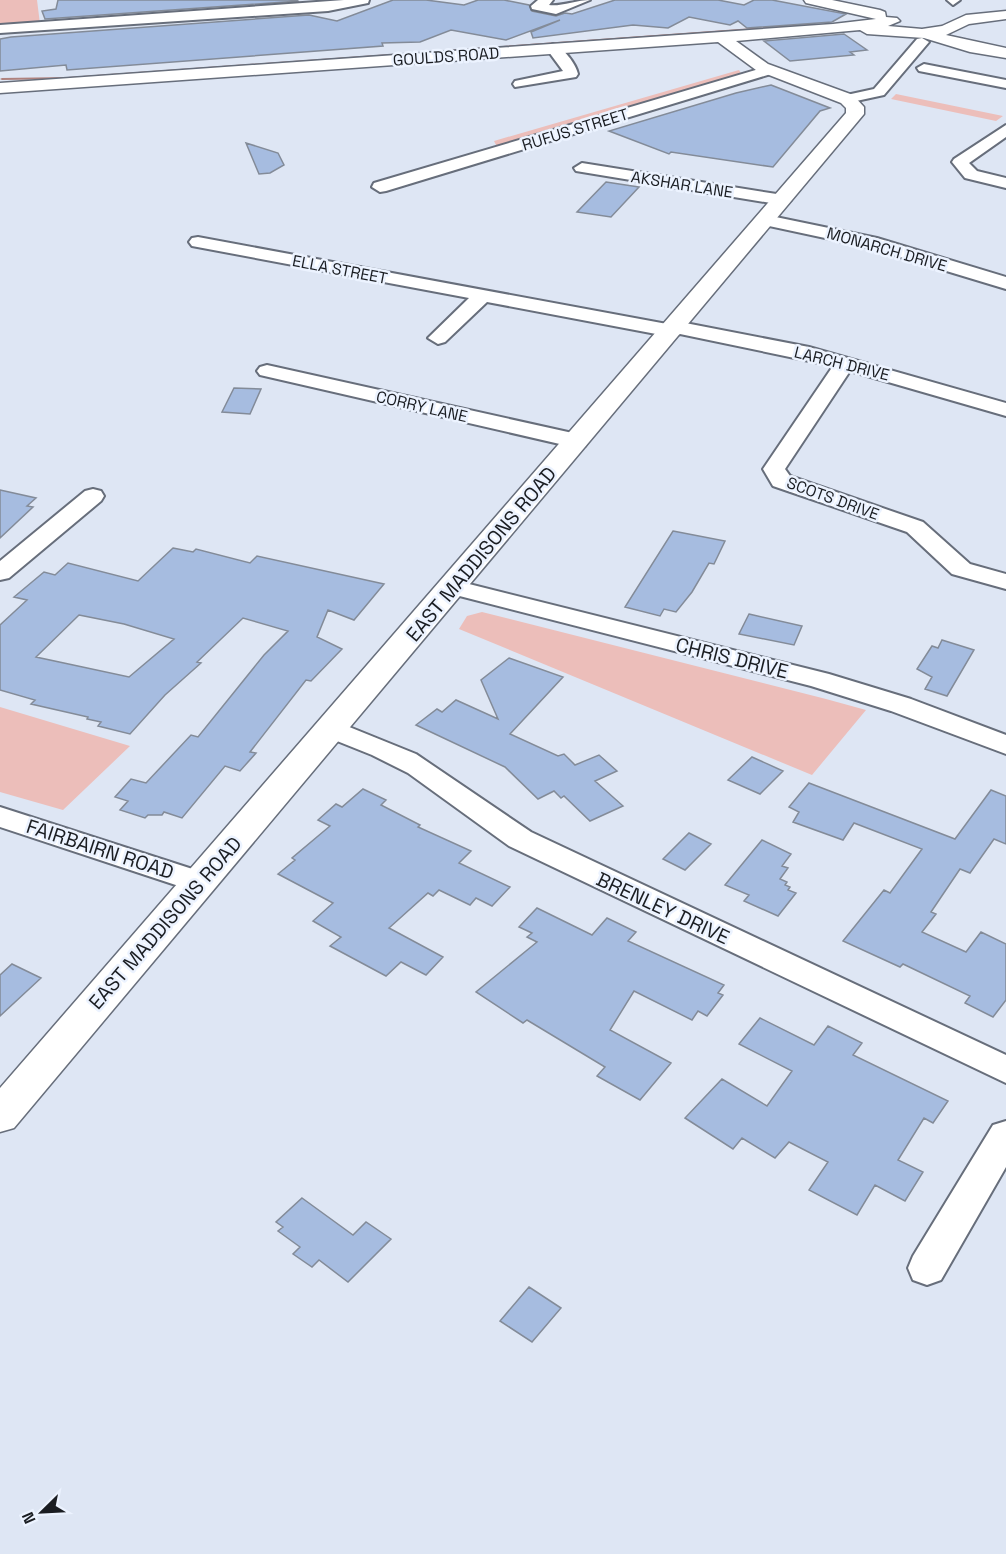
<svg xmlns="http://www.w3.org/2000/svg" width="1006" height="1554" viewBox="0 0 1006 1554" font-family="'Space Grotesk',sans-serif">
  <style>
    .green { fill: #ecbeba }
    .lines { fill: none; stroke-linecap: round; stroke-linejoin: round }
    .stream { fill: #af827e; fill-rule: evenodd }
    .building { fill: #a6bce0; stroke: #838b98; stroke-width: 1.5; fill-rule: evenodd }
    .street-casing { stroke: #676e7b; stroke-width: 4 }
    .secondary-casing { stroke: #676e7b; stroke-width: 3 }
    .street { fill: #fff; fill-rule: evenodd }
    .secondary { fill: #fff; fill-rule: evenodd }
    .labels { text-anchor: middle; stroke-width: 5; stroke-linejoin: round; paint-order: stroke }
    .far-street-label { font-size: 16px; fill: #1a1d22; stroke: #ecf3ff }
    .street-label { font-size: 20px; fill: #1a1d22; stroke: #ecf3ff }
  </style>
  <rect width="100%" height="100%" fill="#dee6f4"/>
  <path class="green" d="M0,0H37L40,24L0,27Z
    M739,70L743,77L498,149L494,141Z
    M896,94L1003,116L996,121L891,99Z
    M482,612L826,699L866,710L812,775L459,629L467,616Z
    M0,707L130,746L63,810L0,792Z"/>
  <g class="lines">
    <path class="stream" d="M811,24L812,26L68,79L2,80L0,79L2,78L68,77Z"/>
  </g>
  <path class="building" d="M58,0H297L298,1L45,19L42,11L56,9Z
    M393,0H426L464,5L478,0H504L529,5L532,11L556,16L565,13L572,14L615,0H718L744,5L754,0H772L846,14L832,22L747,28L738,21L730,25L689,17L668,28L633,25L533,38L531,32L560,20L506,40L451,30L420,42L382,43L383,46L67,70L66,65L0,71V39L11,37L309,15L337,21Z
    M844,34L867,50L850,52L854,55L790,61L764,41Z
    M771,85L830,108L820,111L773,167L671,152L669,154L609,131L736,93Z
    M246,143L278,153L284,165L270,173L259,174Z
    M606,182L639,187L611,217L577,212Z
    M234,388L261,389L250,414L222,412Z
    M0,490L36,498L27,506L33,507L0,538Z
    M673,531L725,541L714,564L709,563L692,592L676,612L664,609L660,616L625,607Z
    M173,548L193,552L196,549L250,563L257,556L384,584L354,620L328,610L317,637L342,649L311,681L306,680L250,752L256,753L240,771L225,766L182,818L164,812L162,815H148L145,818L120,810L128,801L115,797L131,779L146,783L191,735L198,737L264,655L288,631L243,618L197,662L201,663L165,695L130,734L98,726L101,722L87,719L88,717L31,704L35,700L0,690V625L27,600L14,597L44,572L55,575L68,563L138,581ZM79,615L124,624L174,639L129,677L36,657Z
    M749,614L802,626L794,645L739,634Z
    M942,640L974,650L947,696L925,689L932,677L917,669L932,646L938,648Z
    M509,658L563,677L510,734L558,756L564,754L575,765L599,755L617,771L595,781L623,806L590,821L564,796L561,798L554,791L538,799L505,767L416,725L437,709L442,712L456,700L498,719L481,680Z
    M752,757L783,771L760,794L728,780Z
    M809,783L955,839L991,790L1006,796V844L994,839L970,873L960,869L931,912L936,914L922,932L966,952L981,932L1006,944V1000L993,1017L965,1003L970,996L903,964L900,967L843,941L884,890L890,893L922,849L854,823L843,840L793,822L799,812L789,807Z
    M363,789L386,800L381,805L420,825L418,827L471,851L459,863L510,887L492,906L476,898L470,905L439,890L433,896L428,893L389,928L443,957L426,975L401,962L386,976L330,946L341,937L313,921L333,903L278,874L295,860L292,858L330,826L318,820L336,804L342,807Z
    M689,833L711,844L685,870L663,859Z
    M762,840L791,854L782,866L788,868L780,879L787,882L785,885L790,887L788,890L796,893L778,916L744,901L749,895L725,885Z
    M537,908L592,935L607,918L636,932L628,941L724,985L718,993L723,995L707,1016L698,1011L692,1020L634,991L610,1030L671,1063L640,1100L597,1076L605,1067L527,1020L523,1023L476,992L537,942L527,937L532,933L519,927Z
    M12,964L41,978L0,1016V975Z
    M760,1018L814,1045L828,1026L862,1043L853,1055L948,1101L933,1123L924,1118L898,1160L923,1172L905,1201L875,1185L857,1215L809,1190L828,1162L789,1142L775,1158L742,1138L733,1149L685,1118L722,1079L767,1106L792,1071L739,1044Z
    M302,1198L353,1235L366,1222L391,1239L348,1282L319,1260L312,1267L293,1254L300,1247L278,1231L283,1227L276,1222Z
    M529,1287L561,1308L532,1342L500,1321Z"/>
  <g class="lines">
    <defs>
      <path id="street" d="M344,0H369L368,3L328,11L0,33V25Z
        M538,0H553L549,5C559,7 577,0 590,0L556,14L532,9L531,6Z
        M947,0H960L953,5Z
        M922,38L929,42L884,95L847,103L842,102L840,99L842,96L874,89L917,39Z
        M553,44C563,47 576,64 578,74L576,77L515,87L513,84L515,81L563,71L546,48Z
        M924,64L1006,80V88L919,71L917,68Z
        M769,66L776,70L774,73L386,191L380,192L372,187L374,183Z
        M1006,125V137L969,163L977,171L1006,178V188L965,178L952,162L954,159Z
        M582,163L783,195L791,200L783,205L576,171L574,168Z
        M766,215L877,238L1006,277V289L867,247L760,224L757,220Z
        M198,237L667,324L675,321L809,347L1006,403V416L850,371L785,469L790,476L923,522L970,564L1006,574V589L952,574L907,532L773,486L763,469L833,366L680,334L672,337L487,302L445,342L438,344L428,338L469,298L192,246L189,242L192,238Z
        M267,365L577,434L585,436L588,441L585,446L577,448L260,375L257,371L260,367Z
        M93,489L101,491L104,496L101,501L9,578L0,580V561L85,491Z
        M453,580L829,674L911,699L1006,735V754L891,711L811,686L444,592L441,587L444,582Z
        M332,720L416,754L531,832L1006,1055V1083L509,846L408,773L372,755L322,735L318,729L322,723Z
        M0,807L211,875L215,882L211,889L200,893L0,827Z
        M1006,1121V1167L941,1280L927,1285L913,1280L908,1268L913,1256L993,1125Z"/>
      <path id="secondary" d="M804,0H832L880,10L885,12L886,17L897,18L900,21L888,26L922,29L942,26L966,15L1006,11V19L969,24L946,35L1006,48V58L970,52L924,38L867,34L860,30L736,41L768,64L853,95L864,107V114L14,1128L0,1132V1088L846,113V108L841,103L756,70L718,42L0,93V83L833,24L876,19L806,3Z"/>
    </defs>
    <use href="#street" class="street-casing"/>
    <use href="#secondary" class="secondary-casing"/>
    <use href="#street" class="street"/>
    <use href="#secondary" class="secondary"/>
  </g>
  <g class="labels">
    <g class="far-street-label">
      <text transform="translate(446 56) rotate(-4)" y="6">GOULDS ROAD</text>
      <text transform="translate(575 129) rotate(-17)" y="6">RUFUS STREET</text>
      <text transform="translate(682 184) rotate(9)" y="6">AKSHAR LANE</text>
      <text transform="translate(887 249) rotate(16)" y="6">MONARCH DRIVE</text>
      <text transform="translate(340 269) rotate(11)" y="6">ELLA STREET</text>
      <text transform="translate(842 363) rotate(14)" y="6">LARCH DRIVE</text>
      <text transform="translate(422 406) rotate(13)" y="6">CORRY LANE</text>
      <text transform="translate(833 498) rotate(20)" y="6">SCOTS DRIVE</text>
    </g>
    <g class="street-label">
      <text transform="translate(481 554) rotate(-50)" y="7">EAST MADDISONS ROAD</text>
      <text transform="translate(732 658) rotate(14)" y="7">CHRIS DRIVE</text>
      <text transform="translate(100 849) rotate(18)" y="7">FAIRBAIRN ROAD</text>
      <text transform="translate(663 908) rotate(25)" y="7">BRENLEY DRIVE</text>
      <text transform="translate(165 923) rotate(-49)" y="7">EAST MADDISONS ROAD</text>
    </g>
  </g>
  <g transform="translate(42 1512) rotate(246)" stroke="#ecf3ff" stroke-width="4.5" paint-order="stroke">
  <path d="M0-4.5L10 22L0 15L-10 22Z" fill="#1a1d22"/>
  <text y="-9" font-size="16" font-weight="bold" text-anchor="middle" fill="#1a1d22">N</text>
  </g>
</svg>
